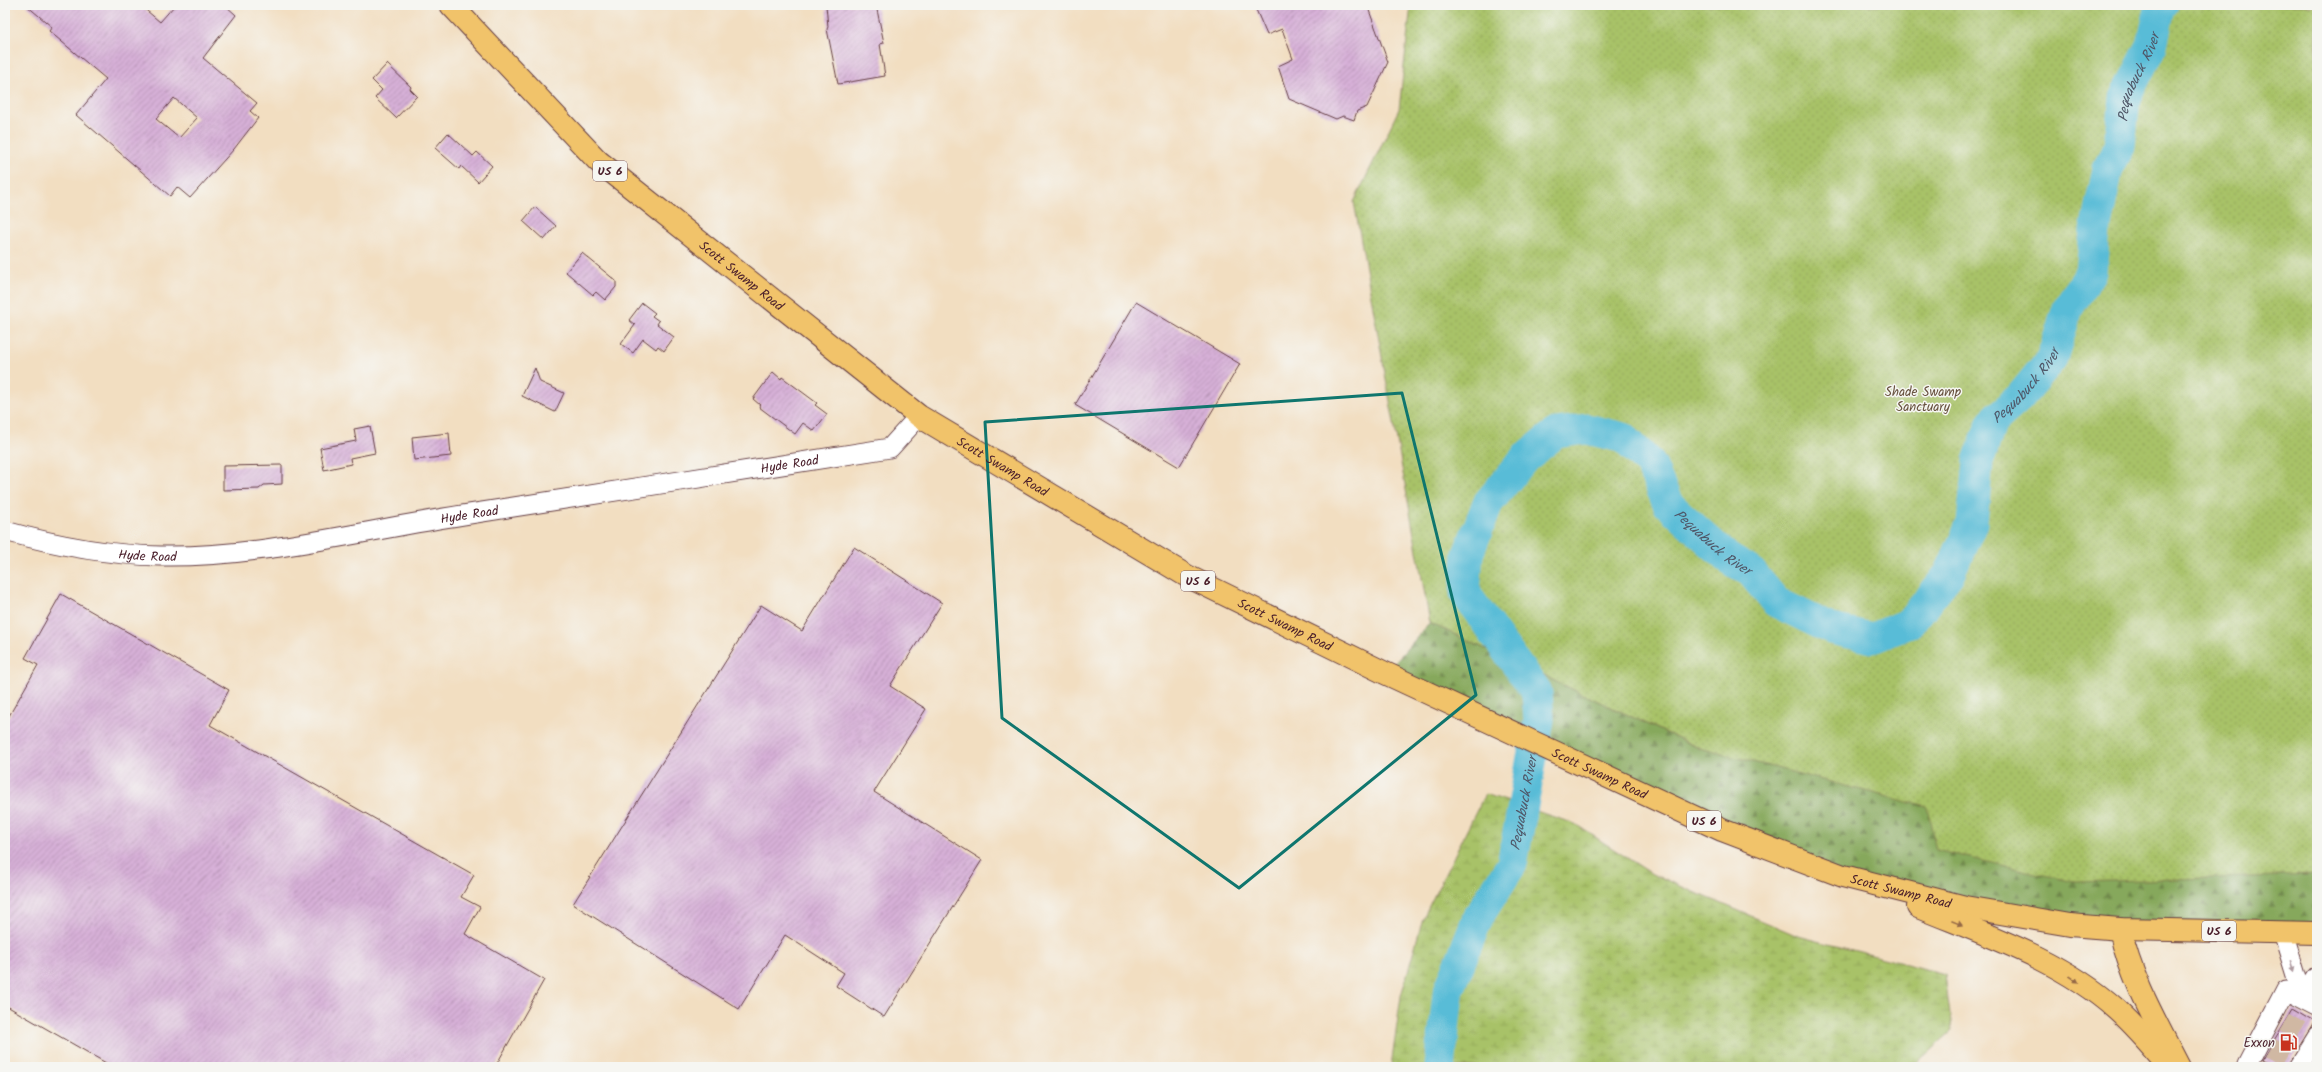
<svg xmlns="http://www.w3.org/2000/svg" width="2322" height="1072" viewBox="0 0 2322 1072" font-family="Kalam,sans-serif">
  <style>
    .forest { fill: url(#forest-firs); stroke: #686444 }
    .wetland { fill: url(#wetland-marsh); stroke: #79704a }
    .park { fill: url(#park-dots); stroke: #79704a }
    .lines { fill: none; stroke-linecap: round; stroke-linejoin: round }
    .river { stroke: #59bcd7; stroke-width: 31 }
    .building { fill: url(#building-hatch); fill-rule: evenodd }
    .minor-tunnel { stroke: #d0b8a3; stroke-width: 19; stroke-dasharray: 19 10; stroke-linecap: butt }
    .minor-casing { stroke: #633c42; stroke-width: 21 }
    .major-casing { stroke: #633c42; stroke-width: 24 }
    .highway-casing { stroke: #633c42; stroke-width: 24 }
    .minor { stroke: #fff; stroke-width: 19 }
    .major { stroke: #f1c36a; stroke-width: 22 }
    .highway { stroke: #f1c36a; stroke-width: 22 }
    .oneway { fill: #956947 }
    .oneway2 { fill: #ae9aa0 }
    .marked { fill: none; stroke: #0f766e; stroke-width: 3; stroke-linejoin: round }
    .labels { text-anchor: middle; stroke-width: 3; stroke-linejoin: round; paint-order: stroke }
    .shield { fill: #f6f6f2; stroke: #7e6067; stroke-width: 1 }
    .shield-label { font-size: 12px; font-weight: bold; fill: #4a1f2b }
    .street-label { font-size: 13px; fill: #4a1f2b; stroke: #f6f6f2 }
    .park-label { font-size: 13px; fill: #66503d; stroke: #f6f6f2 }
    .poi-label { font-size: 13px; fill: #4a1f2b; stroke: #f6f6f2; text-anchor: end }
    .water-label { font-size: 14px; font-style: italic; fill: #4f5667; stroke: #f6f6f2 }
  </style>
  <defs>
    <pattern id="forest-firs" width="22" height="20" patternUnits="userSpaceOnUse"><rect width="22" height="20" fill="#86a85c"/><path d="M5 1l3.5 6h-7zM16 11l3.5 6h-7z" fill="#70884c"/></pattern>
    <pattern id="wetland-marsh" width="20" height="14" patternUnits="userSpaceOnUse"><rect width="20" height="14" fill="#a8c268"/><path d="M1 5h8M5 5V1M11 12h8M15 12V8" fill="none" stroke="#92a65a"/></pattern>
    <pattern id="park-dots" width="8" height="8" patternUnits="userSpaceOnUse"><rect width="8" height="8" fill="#a8c268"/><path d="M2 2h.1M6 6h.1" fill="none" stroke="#92a65a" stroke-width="1.8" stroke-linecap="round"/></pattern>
    <pattern id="building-hatch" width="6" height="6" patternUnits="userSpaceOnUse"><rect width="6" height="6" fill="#d7b0d8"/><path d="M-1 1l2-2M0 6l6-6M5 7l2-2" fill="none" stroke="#b08faf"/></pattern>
  </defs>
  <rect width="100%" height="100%" fill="#f6f6f2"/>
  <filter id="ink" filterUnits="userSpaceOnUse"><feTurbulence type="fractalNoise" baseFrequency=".025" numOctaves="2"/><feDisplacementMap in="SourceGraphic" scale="8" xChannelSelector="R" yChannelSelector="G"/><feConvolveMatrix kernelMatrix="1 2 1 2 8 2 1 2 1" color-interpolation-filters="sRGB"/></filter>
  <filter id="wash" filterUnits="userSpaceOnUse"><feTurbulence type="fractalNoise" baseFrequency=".012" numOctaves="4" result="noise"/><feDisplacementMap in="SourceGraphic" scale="16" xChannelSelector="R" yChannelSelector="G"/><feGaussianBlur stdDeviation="0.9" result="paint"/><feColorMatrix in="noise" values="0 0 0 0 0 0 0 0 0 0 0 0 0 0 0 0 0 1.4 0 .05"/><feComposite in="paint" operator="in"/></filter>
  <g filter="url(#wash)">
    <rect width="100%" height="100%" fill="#f2dec1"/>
    <path class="forest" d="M1430,623L1699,748L2317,648V933L2120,929L1843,876L1385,673Z"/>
    <path class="wetland" d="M1485,794L1575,824L1652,874L1798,936L1945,974L1952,1031L1912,1067H1391L1401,996L1423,918Z"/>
    <path class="park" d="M1411,5H2317V875L2074,882L1936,850L1927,807L1699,748L1430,623L1354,202L1399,109Z"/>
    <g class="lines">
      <path class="river" id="s1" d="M1440,1067L1448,993L1478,917L1512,864L1539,720L1537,693L1465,593L1468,554L1488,503L1525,458L1556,433L1587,429L1624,438L1651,465L1668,504L1728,558L1751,572L1776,602L1831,629L1873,638L1910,623L1949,574L1972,523L1978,461L1992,422L2020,397L2052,358L2068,308L2091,272L2095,231L2108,168L2120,146L2125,98L2152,45L2160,8L2163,5"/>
    </g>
    <g id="blocks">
      <path class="building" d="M26,5H140L160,22L175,5H225L236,15L203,58L257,103L250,111L258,118L234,149L190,198L177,187L170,196L76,115L106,79L49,31L52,27ZM174,98L197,118L179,138L156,119Z
        M826,5H876L884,43L880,44L885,76L838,84L827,29L828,27Z
        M1254,5H1367L1388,62L1367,107L1357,111L1354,120L1343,116L1336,119L1289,99L1278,66L1293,59L1282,29L1267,35Z
        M387,64L411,87L410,89L417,96L396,118L375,98L382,90L372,80Z
        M448,133L473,156L477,152L492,166L478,182L461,166L459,169L435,148Z
        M535,207L556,226L544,240L523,221Z
        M582,253L616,281V287L605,300L596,292L593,295L566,272Z
        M1136,302L1240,364L1179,467L1075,405Z
        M642,303L655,313L652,316L659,321L657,324L674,337L664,351L658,346L656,349L643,339L633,353L621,344L635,325L629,320Z
        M535,368L540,382L564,393L555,412L522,396Z
        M773,372L781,379L782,377L817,403L815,405L827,414L814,431L803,423L795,434L759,407L760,405L753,399Z
        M370,426L375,453L350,458L351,464L324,470L320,448L356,441L354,429Z
        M449,433L451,456L414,460L412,437Z
        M282,465V484L264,485L259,489L223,490V466Z
        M854,547L942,603L890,686L926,709L874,792L982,860L884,1017L836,986L844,973L785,935L739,1009L573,904L761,605L802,631Z
        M61,594L229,690L210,725L474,875L461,897L480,907L465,934L544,980L495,1067H113L5,1005V723L38,665L25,658Z
        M2293,1009L2315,1022L2288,1067H2274L2262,1060Z"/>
    </g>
  </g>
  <g filter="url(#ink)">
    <use href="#blocks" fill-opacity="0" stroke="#633c42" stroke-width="1"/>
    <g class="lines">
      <path class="minor-tunnel" d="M2285,1022L2307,1035
        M2270,1047L2292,1060"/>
      <defs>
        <g id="minor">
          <path id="s2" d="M5,531C55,545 107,555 160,556C259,558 365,530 463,515C605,493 748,470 890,448L919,416"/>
          <path d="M2283,933L2303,998"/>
          <path d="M2303,998L2317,977"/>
          <path d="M2250,1067L2247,1065L2286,990L2317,1006"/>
          <path d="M2299,1067L2317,1038"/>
        </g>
        <path id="major" d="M2120,929C2131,979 2156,1022 2179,1067"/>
        <g id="highway">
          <path id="s3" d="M451,5L598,161L919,416L1187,576L1385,673L1722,830L1843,876L1965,907L2070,925L2120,929L2317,933"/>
          <path d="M1918,907C1986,935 2060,959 2116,1009C2136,1027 2153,1047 2170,1067"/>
        </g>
      </defs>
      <use href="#minor" class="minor-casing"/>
      <use href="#major" class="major-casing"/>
      <use href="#highway" class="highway-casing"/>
      <use href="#minor" class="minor"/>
      <use href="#major" class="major"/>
      <use href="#highway" class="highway"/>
    </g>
    <defs><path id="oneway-solid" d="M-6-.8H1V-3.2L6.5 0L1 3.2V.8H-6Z"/></defs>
    <g class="oneway">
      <use href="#oneway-solid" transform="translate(1957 923) rotate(22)"/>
      <use href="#oneway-solid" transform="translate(2074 979) rotate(34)"/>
    </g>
    <use class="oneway2" href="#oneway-solid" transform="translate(2292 966) rotate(73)"/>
  </g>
  <path class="marked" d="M1402,393L1476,695L1239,888L1002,718L985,422Z"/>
  <defs>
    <symbol id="fuel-bare" viewBox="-9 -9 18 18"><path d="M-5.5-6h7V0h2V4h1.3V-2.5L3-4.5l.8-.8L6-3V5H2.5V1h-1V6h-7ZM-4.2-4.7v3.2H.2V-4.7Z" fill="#c8321e" stroke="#f6f6f2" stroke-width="2.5" paint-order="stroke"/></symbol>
  </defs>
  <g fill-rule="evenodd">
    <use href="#fuel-bare" x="2276" y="1030" width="25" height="25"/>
  </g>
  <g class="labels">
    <g class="shield">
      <rect x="593" y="161" width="34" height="20" rx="3"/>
      <rect x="1181" y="571" width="34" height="20" rx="3"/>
      <rect x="1687" y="811" width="34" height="20" rx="3"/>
      <rect x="2202" y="921" width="34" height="20" rx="3"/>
    </g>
    <g class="shield-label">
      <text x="610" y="175">US 6</text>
      <text x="1198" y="585">US 6</text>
      <text x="1704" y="825">US 6</text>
      <text x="2219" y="935">US 6</text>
    </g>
    <g class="street-label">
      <text dy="5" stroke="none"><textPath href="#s3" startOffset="398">Scott Swamp Road</textPath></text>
      <text dy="5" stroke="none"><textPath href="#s2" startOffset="794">Hyde Road</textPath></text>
      <text dy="5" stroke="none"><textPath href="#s3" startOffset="722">Scott Swamp Road</textPath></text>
      <text dy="5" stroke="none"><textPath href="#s2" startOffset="470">Hyde Road</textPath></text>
      <text dy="5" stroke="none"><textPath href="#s2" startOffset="145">Hyde Road</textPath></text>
      <text dy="5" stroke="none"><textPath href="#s3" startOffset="1046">Scott Swamp Road</textPath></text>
      <text dy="5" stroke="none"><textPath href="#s3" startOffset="1394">Scott Swamp Road</textPath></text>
      <text dy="5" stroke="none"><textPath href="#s3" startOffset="1718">Scott Swamp Road</textPath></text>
    </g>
    <g class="park-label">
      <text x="1923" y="396">Shade Swamp<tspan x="1923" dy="15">Sanctuary</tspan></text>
    </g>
    <g class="poi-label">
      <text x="2275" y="1047">Exxon</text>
    </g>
    <g class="water-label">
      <text dy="5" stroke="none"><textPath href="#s1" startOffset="1757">Pequabuck River</textPath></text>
      <text dy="5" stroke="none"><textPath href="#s1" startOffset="1421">Pequabuck River</textPath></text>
      <text dy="5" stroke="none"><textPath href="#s1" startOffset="917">Pequabuck River</textPath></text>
      <text dy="5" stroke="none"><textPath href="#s1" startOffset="281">Pequabuck River</textPath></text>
    </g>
  </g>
  <rect width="2322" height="1072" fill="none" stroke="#f6f6f2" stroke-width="20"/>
</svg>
